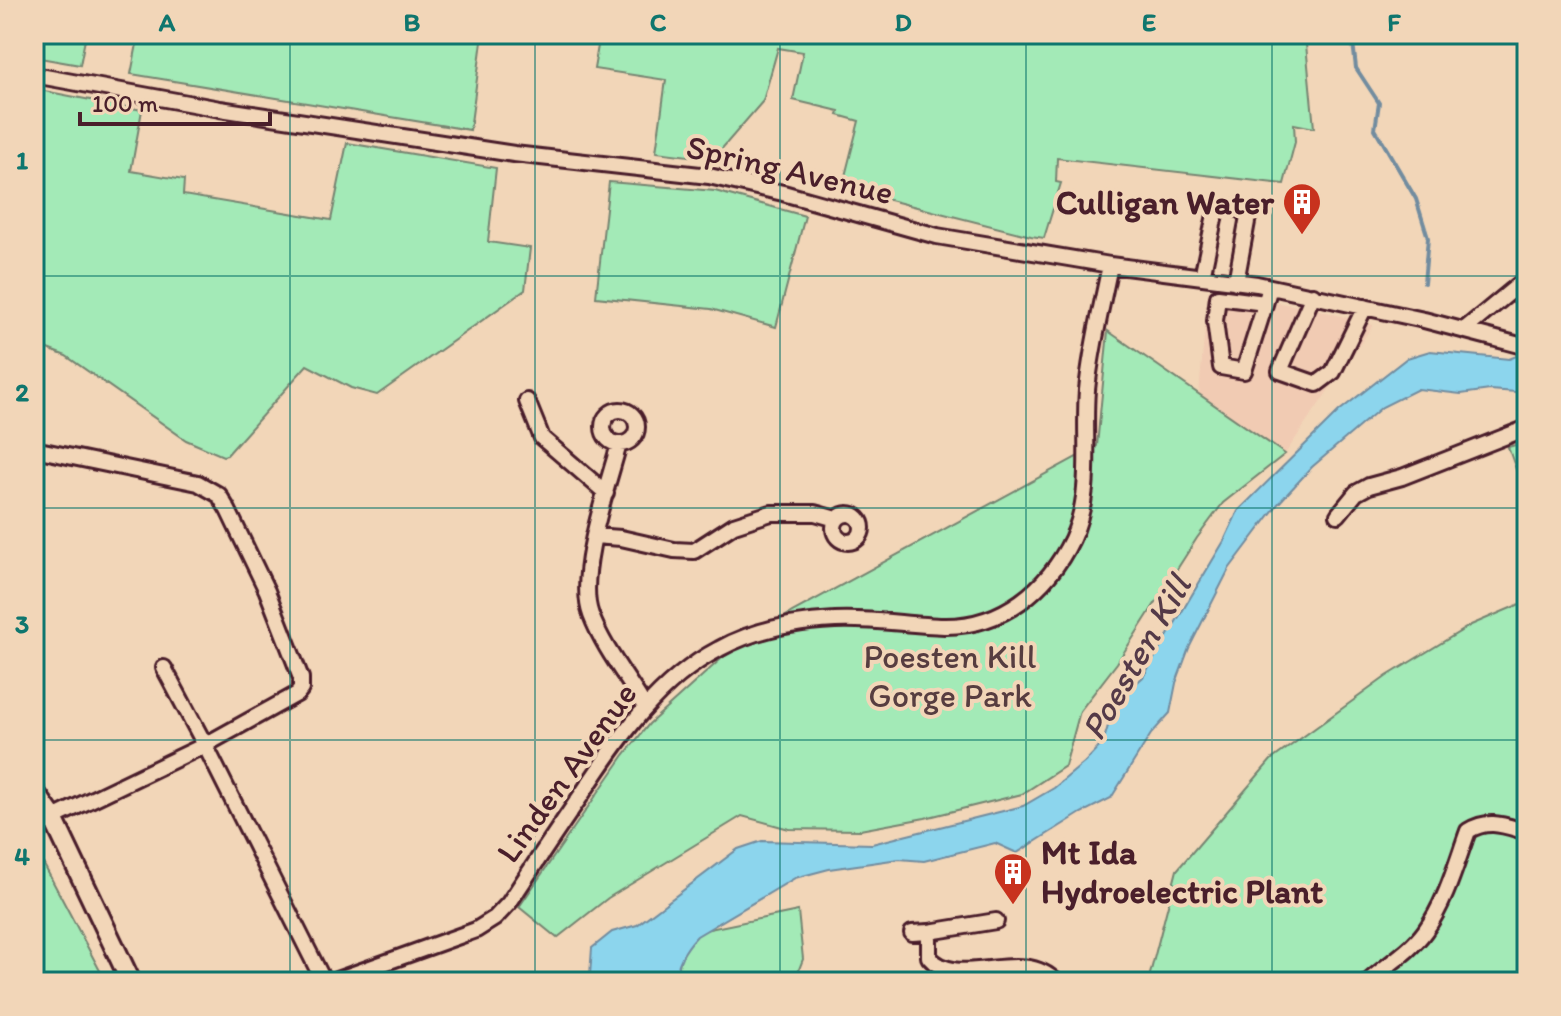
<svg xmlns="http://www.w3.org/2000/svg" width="1561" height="1016" viewBox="0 0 1561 1016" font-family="Itim,sans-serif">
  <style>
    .built { fill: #f1cbb3 }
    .green { fill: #a3eab7; stroke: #768471; stroke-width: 2 }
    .water { fill: #8cd5ed; stroke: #728c9f; stroke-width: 2 }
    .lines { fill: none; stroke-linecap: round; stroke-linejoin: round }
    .stream { stroke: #728c9f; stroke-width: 4 }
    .minor-casing { stroke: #4a1f2b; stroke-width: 20 }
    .major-casing { stroke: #4a1f2b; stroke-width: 24 }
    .minor { stroke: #f2d6b8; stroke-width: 14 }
    .major { stroke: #f2d6b8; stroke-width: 18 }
    .grid { fill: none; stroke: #0f766e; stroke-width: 2; stroke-opacity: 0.55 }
    .labels { text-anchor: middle; stroke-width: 8; stroke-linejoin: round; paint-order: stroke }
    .street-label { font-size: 34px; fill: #4a1f2b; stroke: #f2d6b8 }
    .poi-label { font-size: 34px; font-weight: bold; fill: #4a1f2b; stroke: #f2d6b8; text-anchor: end }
    .park-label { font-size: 34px; fill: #573d40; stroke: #f2d6b8 }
    .water-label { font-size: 36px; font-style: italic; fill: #543a48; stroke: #f2d6b8 }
    .neatline { fill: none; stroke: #0f766e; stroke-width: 3 }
    .grid-label { font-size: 26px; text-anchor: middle; font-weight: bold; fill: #0f766e }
  </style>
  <rect width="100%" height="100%" fill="#f2d6b8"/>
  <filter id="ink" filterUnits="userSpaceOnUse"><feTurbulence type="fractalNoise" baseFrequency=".0125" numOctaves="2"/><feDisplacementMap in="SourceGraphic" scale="16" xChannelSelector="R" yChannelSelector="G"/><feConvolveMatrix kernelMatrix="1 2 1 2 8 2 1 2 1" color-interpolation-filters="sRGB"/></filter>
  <g filter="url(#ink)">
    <path class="built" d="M1208,291L1315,309L1373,325L1285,454L1199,394Z"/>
    <path class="green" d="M34,34H86L80,65L34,57Z
      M139,34H483L470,130L131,74Z
      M600,34H1305L1314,128L1294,124L1295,142L1284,184L1057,158L1056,182L1061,183L1044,238L1031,236L842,188L859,121L838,115L839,111L793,100L803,52L778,48L763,101L713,159L656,152L666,80L594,69Z
      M34,89L142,110L131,171L184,180L183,195L331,220L347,143L496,168L488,242L530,248L525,290L377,395L351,388L307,365L227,455L223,456L186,440L66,356L34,344Z
      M609,182L715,191L805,216L776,327L711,309L596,297Z
      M1108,331L1285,454L1223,503L1197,538L1117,663L1080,711L1065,766L1022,794L925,818L860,830L789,829L742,816L608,898L557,938L519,907L624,755L649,724L722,658L792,612L1097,446Z
      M1527,442V500L1508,447Z
      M1527,601V982H1148L1177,870L1271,760L1387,676L1471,625Z
      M34,846L106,982H34Z
      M798,911L803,959L794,982H676L685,934Z"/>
    <path class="water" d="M1430,351L1509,359L1527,352V388L1516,392L1490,390L1461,394L1418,389L1382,407L1312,467L1278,504L1229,569L1189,648L1176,683L1170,713L1151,734L1111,798L1081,813L1017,853L995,843L924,861L899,859L829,869L795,878L697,936C684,950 677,963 675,982H595L590,975L592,948L612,932L637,925L738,849L762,841L872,844L1023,806L1054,788L1085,762L1103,743L1115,702L1143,677L1224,541L1238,511L1339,411L1407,358Z"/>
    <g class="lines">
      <path class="stream" d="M1352,34L1356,68L1379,103L1375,129L1416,199L1428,238L1424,283"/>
      <defs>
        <path id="minor" d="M34,75L220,109L514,154L709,176L783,193L937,236L1110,265L1257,284L1424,320L1527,347
          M1202,277L1217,205L1249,211L1236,282
          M1313,295L1280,371L1317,384L1333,372L1365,307
          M1265,303L1218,297L1215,321L1221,367L1244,371L1263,311L1270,287
          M1464,330L1527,278
          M527,401L542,438L606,493
          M603 427a17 17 0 1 1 34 0a17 17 0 1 1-34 0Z
          M619,444C608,485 576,576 591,615C603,647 627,677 645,707
          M34,449L198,483L219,495L228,510L267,591L301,678V689L297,694L205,745L53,818
          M834 528a14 14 0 1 1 28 0a14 14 0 1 1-28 0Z
          M1338,515L1356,493L1369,486L1402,477L1527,428
          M594,536L621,538L674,550L694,551L734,525L771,513H815L836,519
          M164,668L205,745L324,982
          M996,921L929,932V957C958,992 1021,945 1056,982
          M912,933L929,932
          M331,982L476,930L495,918L509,903C532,868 556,832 580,797C618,740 656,682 719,649C753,630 797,622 835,620C871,618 908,625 944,626C1002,627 1048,589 1072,539C1094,492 1083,440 1087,390C1091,348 1102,306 1110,265
          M1368,982C1386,965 1410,952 1425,931C1446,902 1456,864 1468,831C1489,818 1505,826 1527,832"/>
        <path id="major" d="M34,791L53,818L131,982"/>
      </defs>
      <use href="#minor" class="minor-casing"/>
      <use href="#major" class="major-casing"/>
      <use href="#minor" class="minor"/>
      <use href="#major" class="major"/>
    </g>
  </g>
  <path class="grid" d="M290,34V982M535,34V982M780,34V982M1026,34V982M1272,34V982M34,276H1527M34,508H1527M34,740H1527"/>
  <defs>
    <symbol id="building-pin" viewBox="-11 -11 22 30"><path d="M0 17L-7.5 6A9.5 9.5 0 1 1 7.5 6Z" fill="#c8321e" stroke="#f2d6b8"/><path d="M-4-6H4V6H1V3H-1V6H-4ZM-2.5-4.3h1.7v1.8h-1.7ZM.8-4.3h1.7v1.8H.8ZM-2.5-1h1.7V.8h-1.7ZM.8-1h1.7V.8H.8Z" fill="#fff"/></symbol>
  </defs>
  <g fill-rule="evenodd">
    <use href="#building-pin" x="1280" y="180" width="44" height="60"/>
    <use href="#building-pin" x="991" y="850" width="44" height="60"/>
  </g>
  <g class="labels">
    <g class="street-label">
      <text transform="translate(790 169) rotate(13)" y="12">Spring Avenue</text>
      <text transform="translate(566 772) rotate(-54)" y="12">Linden Avenue</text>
    </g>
    <g class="poi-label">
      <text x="1274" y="214">Culligan Water</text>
      <text x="1041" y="864" text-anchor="start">Mt Ida<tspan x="1041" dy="39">Hydroelectric Plant</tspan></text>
    </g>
    <g class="park-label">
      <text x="950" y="668">Poesten Kill<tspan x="950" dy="39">Gorge Park</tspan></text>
    </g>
    <g class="water-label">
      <text transform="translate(1135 657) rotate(-60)" y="13">Poesten Kill</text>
    </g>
  </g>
  <rect width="1561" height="1016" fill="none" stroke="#f2d6b8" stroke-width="88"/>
  <path d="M80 112v12h190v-12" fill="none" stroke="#4a1f2b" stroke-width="4"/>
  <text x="92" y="112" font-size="24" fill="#4a1f2b" stroke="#f2d6b8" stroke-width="6" paint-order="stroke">100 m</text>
  <rect x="44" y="44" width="1473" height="928" class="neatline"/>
  <g class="grid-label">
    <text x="167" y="31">A</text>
    <text x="412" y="31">B</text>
    <text x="658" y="31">C</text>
    <text x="903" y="31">D</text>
    <text x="1149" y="31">E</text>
    <text x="1394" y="31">F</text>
    <text x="22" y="169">1</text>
    <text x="22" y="401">2</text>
    <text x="22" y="633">3</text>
    <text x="22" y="865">4</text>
  </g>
</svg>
